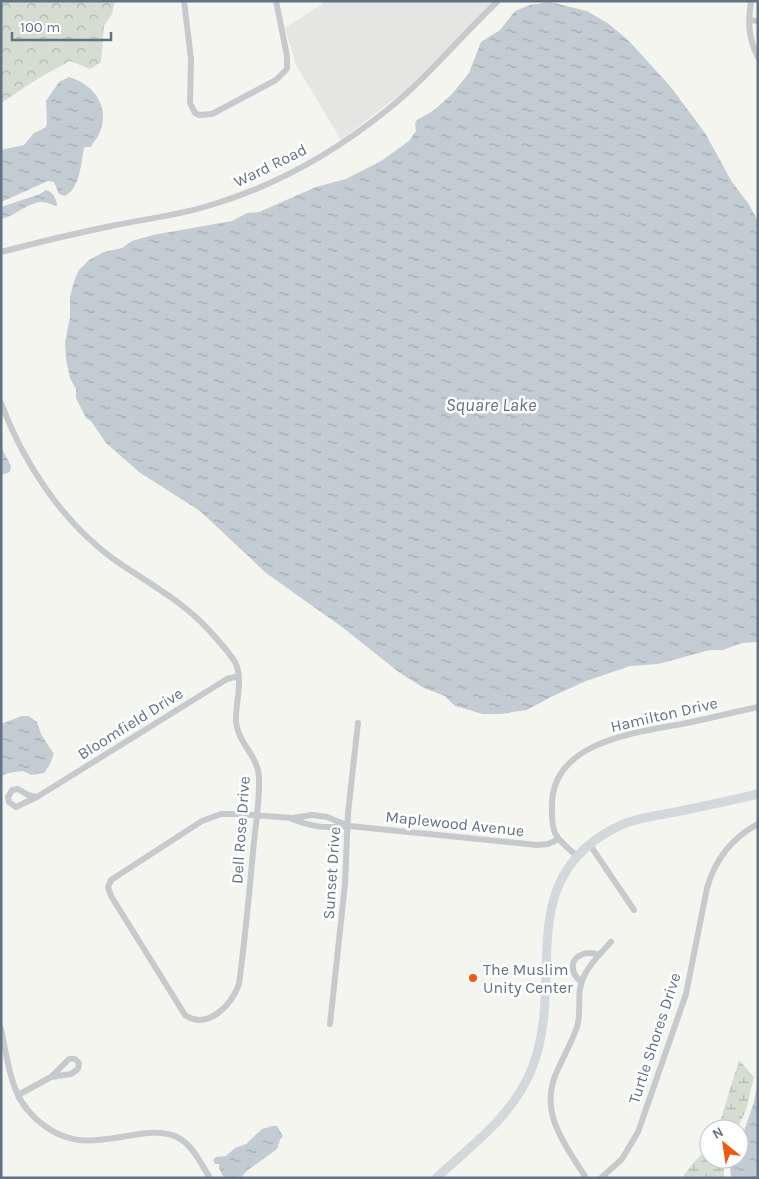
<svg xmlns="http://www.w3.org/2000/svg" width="759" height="1179" viewBox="0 0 759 1179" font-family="Karla,sans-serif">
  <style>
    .built { fill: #e5e6e4 }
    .forest { fill: url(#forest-crowns) }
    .wetland { fill: url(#wetland-marsh) }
    .water { fill: url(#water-ripples) }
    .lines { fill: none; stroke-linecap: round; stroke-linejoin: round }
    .street { stroke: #c7cacd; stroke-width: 6 }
    .secondary { stroke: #d2d8dc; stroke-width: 9 }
    .poi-dot { fill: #f15814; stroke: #fff; stroke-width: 2 }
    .labels { text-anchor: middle; stroke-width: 5; stroke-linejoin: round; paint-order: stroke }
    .street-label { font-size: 16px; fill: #617284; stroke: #fff }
    .poi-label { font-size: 16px; fill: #617284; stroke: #fff; text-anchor: start }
    .water-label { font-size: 18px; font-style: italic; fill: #5c7582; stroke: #fff }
  </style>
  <defs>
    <pattern id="forest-crowns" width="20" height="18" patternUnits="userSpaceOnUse" patternTransform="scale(1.25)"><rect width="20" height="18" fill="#d5ddd1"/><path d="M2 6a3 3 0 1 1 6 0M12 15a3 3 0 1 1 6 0" fill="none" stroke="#b0b8af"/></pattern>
    <pattern id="wetland-marsh" width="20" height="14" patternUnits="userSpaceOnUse" patternTransform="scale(1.25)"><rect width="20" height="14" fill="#d5ddd1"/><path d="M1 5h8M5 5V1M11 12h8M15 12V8" fill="none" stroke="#b0b8af"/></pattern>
    <pattern id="water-ripples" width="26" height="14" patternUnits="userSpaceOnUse" patternTransform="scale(1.25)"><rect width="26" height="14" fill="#c3ccd2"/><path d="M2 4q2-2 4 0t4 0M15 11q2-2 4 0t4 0" fill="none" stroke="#a2aab0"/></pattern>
  </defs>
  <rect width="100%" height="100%" fill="#f5f5f0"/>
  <path class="built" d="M327,1H496L403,92L341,140L296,65L285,28Z"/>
  <path class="forest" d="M1,1H115L112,14L104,26L101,62L90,69L70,61L39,78L1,103Z"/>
  <path class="wetland" d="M739,1060L754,1077L746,1110L737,1129H714L719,1125Z
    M709,1133V1159H724V1178H682L693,1163L704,1152L706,1135Z"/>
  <path class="water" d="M550,2L587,11L609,24L629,41L670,86L705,133L732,182L748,203L758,221V642L742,643L723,650H710L658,664L630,666L586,681L551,697L527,710L500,714H483L455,706L445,696L424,688L400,673L342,627L266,573L200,511L139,472L106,443L91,421L86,418L76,398V389L70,378L66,359L65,342L70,317V297L74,281L79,270L89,260L104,252L122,248L132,241L153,235L232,221L247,213L259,212L316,187L346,179L381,161L409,141L416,131L415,124L417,120L433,111L452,94L469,73L481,42L500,30L515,11L530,5Z
    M69,77C95,85 111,108 99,134C97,139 93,142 91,147H86L84,148C81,164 80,188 65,196L59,194L54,182L48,181L1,202V150L24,145L34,133L45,128L47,124L46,101L59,82Z
    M46,190C53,192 57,199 57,206C52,205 47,202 41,202C26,203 16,216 1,219V207L40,194Z
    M1,447L11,466L10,472L1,475Z
    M22,716H29L37,722L41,734L54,754L49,766L44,773L31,775L23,771L8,773L1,776V724Z
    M758,1082V1178H731L730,1166L728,1165V1159H739V1139L743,1134L754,1102Z
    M273,1126H277L283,1136L280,1140L277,1149L248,1170L240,1178H224L219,1168V1164H215L213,1160L216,1157L226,1156L235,1148L246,1144L262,1129Z"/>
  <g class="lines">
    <path class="street" d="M184,1L191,59L190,103L195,113L199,115L212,114L276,80L285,71L287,68V56L276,1
      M751,1C748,21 748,39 758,57
      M749,20L758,21
      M1,252C39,242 77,233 116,225C146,219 178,215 208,206C273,187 335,152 387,110C427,78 461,36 498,1
      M1,403C23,462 61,520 112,558C150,585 185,601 216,638C223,646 230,654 235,662C244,680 235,703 236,722C238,743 258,756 259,777C260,802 255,828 253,852C249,896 245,940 239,984C232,1004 208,1031 185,1015L111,896L108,887L111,880L202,821L221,814H241L292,818L312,815L327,817L349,826
      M37,797L16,807L9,802L8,797L12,790L18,789L28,795L37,797L227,679L239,676
      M292,819C316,828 323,828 349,826L537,845L548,844L557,840
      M590,845L634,910
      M577,856C555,837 551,835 552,805C552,740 640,732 687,723C711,718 734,712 758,707
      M581,982C578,979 575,976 574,973C568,956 586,950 599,955
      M330,1024L345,884L348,813L358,723
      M1,1029C5,1048 8,1070 15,1088C19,1101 27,1110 36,1119C64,1144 86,1143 121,1137C139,1134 160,1129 177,1137C193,1145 201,1164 210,1178
      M18,1095L51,1077L71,1074L78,1069L79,1063L75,1059H69L51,1077
      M586,1178C566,1146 540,1115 555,1076C562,1059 571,1044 577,1027C581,1015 578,1001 580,989C582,971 600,954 611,942
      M601,1178L622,1159L638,1132L686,994L707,888C715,860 732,838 758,824"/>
    <path class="secondary" d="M436,1178C472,1145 514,1115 532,1068C566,983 513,884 611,830C632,818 657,816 680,811C706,806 732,800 758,794"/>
  </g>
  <circle class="poi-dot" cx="473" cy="978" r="5"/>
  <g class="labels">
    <g class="street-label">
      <text transform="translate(270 165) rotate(-26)" y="6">Ward Road</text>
      <text transform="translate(664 714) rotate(-13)" y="6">Hamilton Drive</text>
      <text transform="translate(130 723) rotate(-32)" y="6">Bloomfield Drive</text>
      <text transform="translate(455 823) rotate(6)" y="6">Maplewood Avenue</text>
      <text transform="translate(240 830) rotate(-86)" y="6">Dell Rose Drive</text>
      <text transform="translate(331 873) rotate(-86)" y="6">Sunset Drive</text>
      <text transform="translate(654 1038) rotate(-72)" y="6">Turtle Shores Drive</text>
    </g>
    <g class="poi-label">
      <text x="483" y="975">The Muslim<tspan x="483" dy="18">Unity Center</tspan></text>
    </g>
    <g class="water-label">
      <text x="491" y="411">Square Lake</text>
    </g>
  </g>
  <rect width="759" height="1179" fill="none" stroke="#617284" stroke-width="5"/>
  <g transform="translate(724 1144) rotate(330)"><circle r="24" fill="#ffffff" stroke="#c0c7ce"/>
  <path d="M0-4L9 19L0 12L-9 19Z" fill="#f15814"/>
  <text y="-8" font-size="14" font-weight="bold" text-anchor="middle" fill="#617284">N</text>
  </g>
  <path d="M12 32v8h99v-8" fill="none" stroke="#617284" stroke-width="2.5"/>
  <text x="20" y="32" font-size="15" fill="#617284" stroke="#ffffff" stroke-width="4" paint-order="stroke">100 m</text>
</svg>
